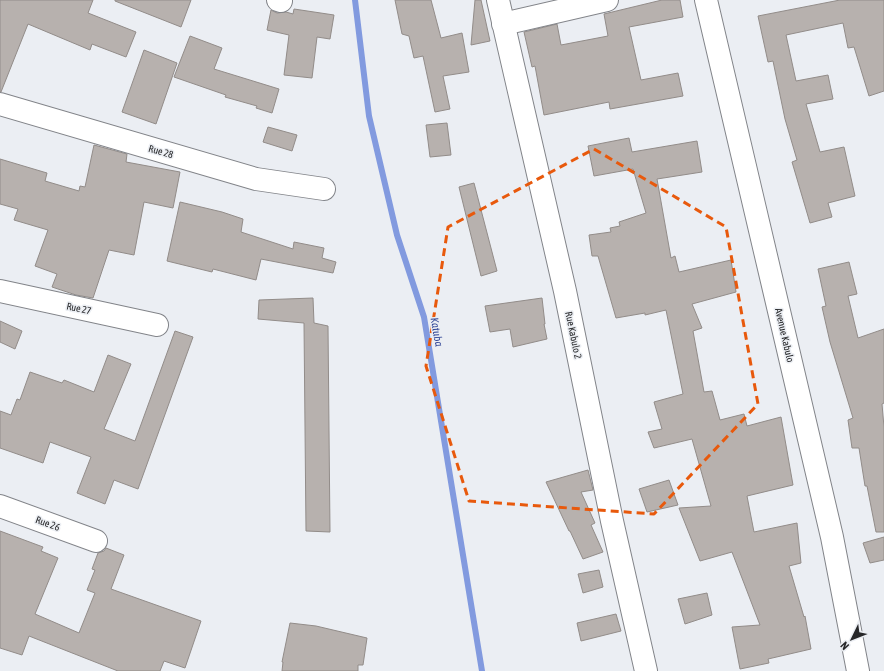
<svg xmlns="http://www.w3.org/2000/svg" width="884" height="671" viewBox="0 0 884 671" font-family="'Asap Condensed',sans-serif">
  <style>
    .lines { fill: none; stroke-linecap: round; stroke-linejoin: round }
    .stream { stroke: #829adf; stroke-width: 6 }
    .building { fill: #b7b1ae; stroke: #928c89 }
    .minor-casing { stroke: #828489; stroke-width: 24 }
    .minor { stroke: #fff; stroke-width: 22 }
    .marked { fill: none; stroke: #e8590c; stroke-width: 3; stroke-dasharray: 8 5; stroke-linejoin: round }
    .labels { text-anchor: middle; stroke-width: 3; stroke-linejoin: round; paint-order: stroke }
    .street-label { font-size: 10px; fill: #262729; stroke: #ebeef3 }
    .water-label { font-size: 11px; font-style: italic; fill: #2f4495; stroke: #ebeef3 }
  </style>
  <rect width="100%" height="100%" fill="#ebeef3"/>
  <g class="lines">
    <path class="stream" d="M355,0L369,116L397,235L424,317L482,671"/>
  </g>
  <path class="building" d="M0,0H93L88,13L136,32L126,57L92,44L90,50L28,24L1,92H0Z
    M115,0H191L181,27L115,1Z
    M395,0H431L441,38L462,33L469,72L443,76L450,109L435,112L423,56L414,58L409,36L402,34Z
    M475,0H481L490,41L471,45Z
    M662,0H680L683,17L629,27L641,80L678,73L683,96L610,109L609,102L544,115L535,66L532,67L524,32L557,24L561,45L608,36L604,14Z
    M840,0H884V91L869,96L854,47L848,48L843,23L786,35L796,81L828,75L833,99L806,104L820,152L844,147L855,196L828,203L832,217L810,223L792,162L797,160L785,119L773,61L768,62L758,16Z
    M294,9L334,15L330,39L317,37L312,78L284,75L289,35L267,30L271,10L277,13L286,12L293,14Z
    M190,36L222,48L214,69L279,89L272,113L256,108L257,106L225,97L226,95L174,77Z
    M144,50L177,63L156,124L122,112Z
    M447,123L451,155L430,157L426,125Z
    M268,127L297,135L292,151L263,142Z
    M629,138L632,152L697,141L702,172L657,179L671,258L675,256L679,272L731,260L736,292L692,304L702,328L693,331L704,392L712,391L720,420L744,414L747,426L781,417L793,485L747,496L754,532L797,523L801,563L789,566L804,617L805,616L811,649L768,659L769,663L740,669L732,627L760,625L732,552L700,561L679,508L711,506L692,439L654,448L648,432L662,429L654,402L683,394L666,310L645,315V313L616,318L598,256H592L589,235L611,232L610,228L620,226L619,222L646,213L633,169L594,176L588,146Z
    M94,145L127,154L126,162L180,172L173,208L144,202L134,255L109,250L93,298L76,295L52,287L57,274L35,266L48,230L14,220L18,209L0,204V159L47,173L45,181L79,191L80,186L85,187Z
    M474,183L497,271L481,276L459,187Z
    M180,202L222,212L243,219L241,232L293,249L294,242L324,248L322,258L336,262L333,273L261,259L256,280L213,269L212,272L167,261Z
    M849,262L857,294L848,296L858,338L884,329V403L882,404L884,427V532H876L867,486H865L859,448H852L848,420L853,418L830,342L822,307L826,306L818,269Z
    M313,298L314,323L328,326L330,532L306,531L304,323L258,319L259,300Z
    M542,298L545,324H544L547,339L513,347L510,329L490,332L485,306Z
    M0,321L22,331L15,349L0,342Z
    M175,331L193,337L138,489L114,480L105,504L77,493L91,457L50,442L43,463L0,448V411L11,415L17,399L20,400L30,372L62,383L64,380L94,392L108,355L131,364L104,429L135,441Z
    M588,470L593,490L581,492L595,523L591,525L603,552L583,559L570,531H569L546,482Z
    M669,480L678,505L647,512L639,489Z
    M0,531L43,547L41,551L58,558L35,614L79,633L95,593L87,590L95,570L92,569L98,553L104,551L106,548L124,555L111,589L201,621L185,668L164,661L160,671H118L29,636L22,655L0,648Z
    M884,537V560L870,563L863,543Z
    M599,570L603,587L583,593L578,574Z
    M707,593L712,615L685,624L678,599Z
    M616,614L621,631L581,641L577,623Z
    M290,623L316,626L367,638L363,665H358V671H282L283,662H282Z"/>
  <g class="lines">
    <defs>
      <path id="minor" d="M278,0L281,1
        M498,0L565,291L612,521L646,671
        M706,0L832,537L858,671
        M503,24L607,0
        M0,104L256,179L324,189
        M0,291L157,325
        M0,506L96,541"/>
    </defs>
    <use href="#minor" class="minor-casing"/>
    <use href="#minor" class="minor"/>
  </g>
  <path class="marked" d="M594,149L726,227L758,404L654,514L469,501L426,366L448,227Z"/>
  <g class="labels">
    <g class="street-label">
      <text transform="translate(161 151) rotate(16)" y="4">Rue 28</text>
      <text transform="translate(79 308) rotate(12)" y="4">Rue 27</text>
      <text transform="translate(574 335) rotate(78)" y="4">Rue Kabulo 2</text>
      <text transform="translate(785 335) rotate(77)" y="4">Avenue Kabulo</text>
      <text transform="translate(48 523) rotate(20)" y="4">Rue 26</text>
    </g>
    <g class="water-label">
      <text transform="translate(437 332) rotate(80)" y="4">Katuba</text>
    </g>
  </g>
  <g transform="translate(852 639) rotate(227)" stroke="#ebeef3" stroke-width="3" paint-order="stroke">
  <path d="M0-3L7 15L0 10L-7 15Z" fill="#262729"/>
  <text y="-6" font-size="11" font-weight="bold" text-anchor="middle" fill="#262729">N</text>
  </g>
</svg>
